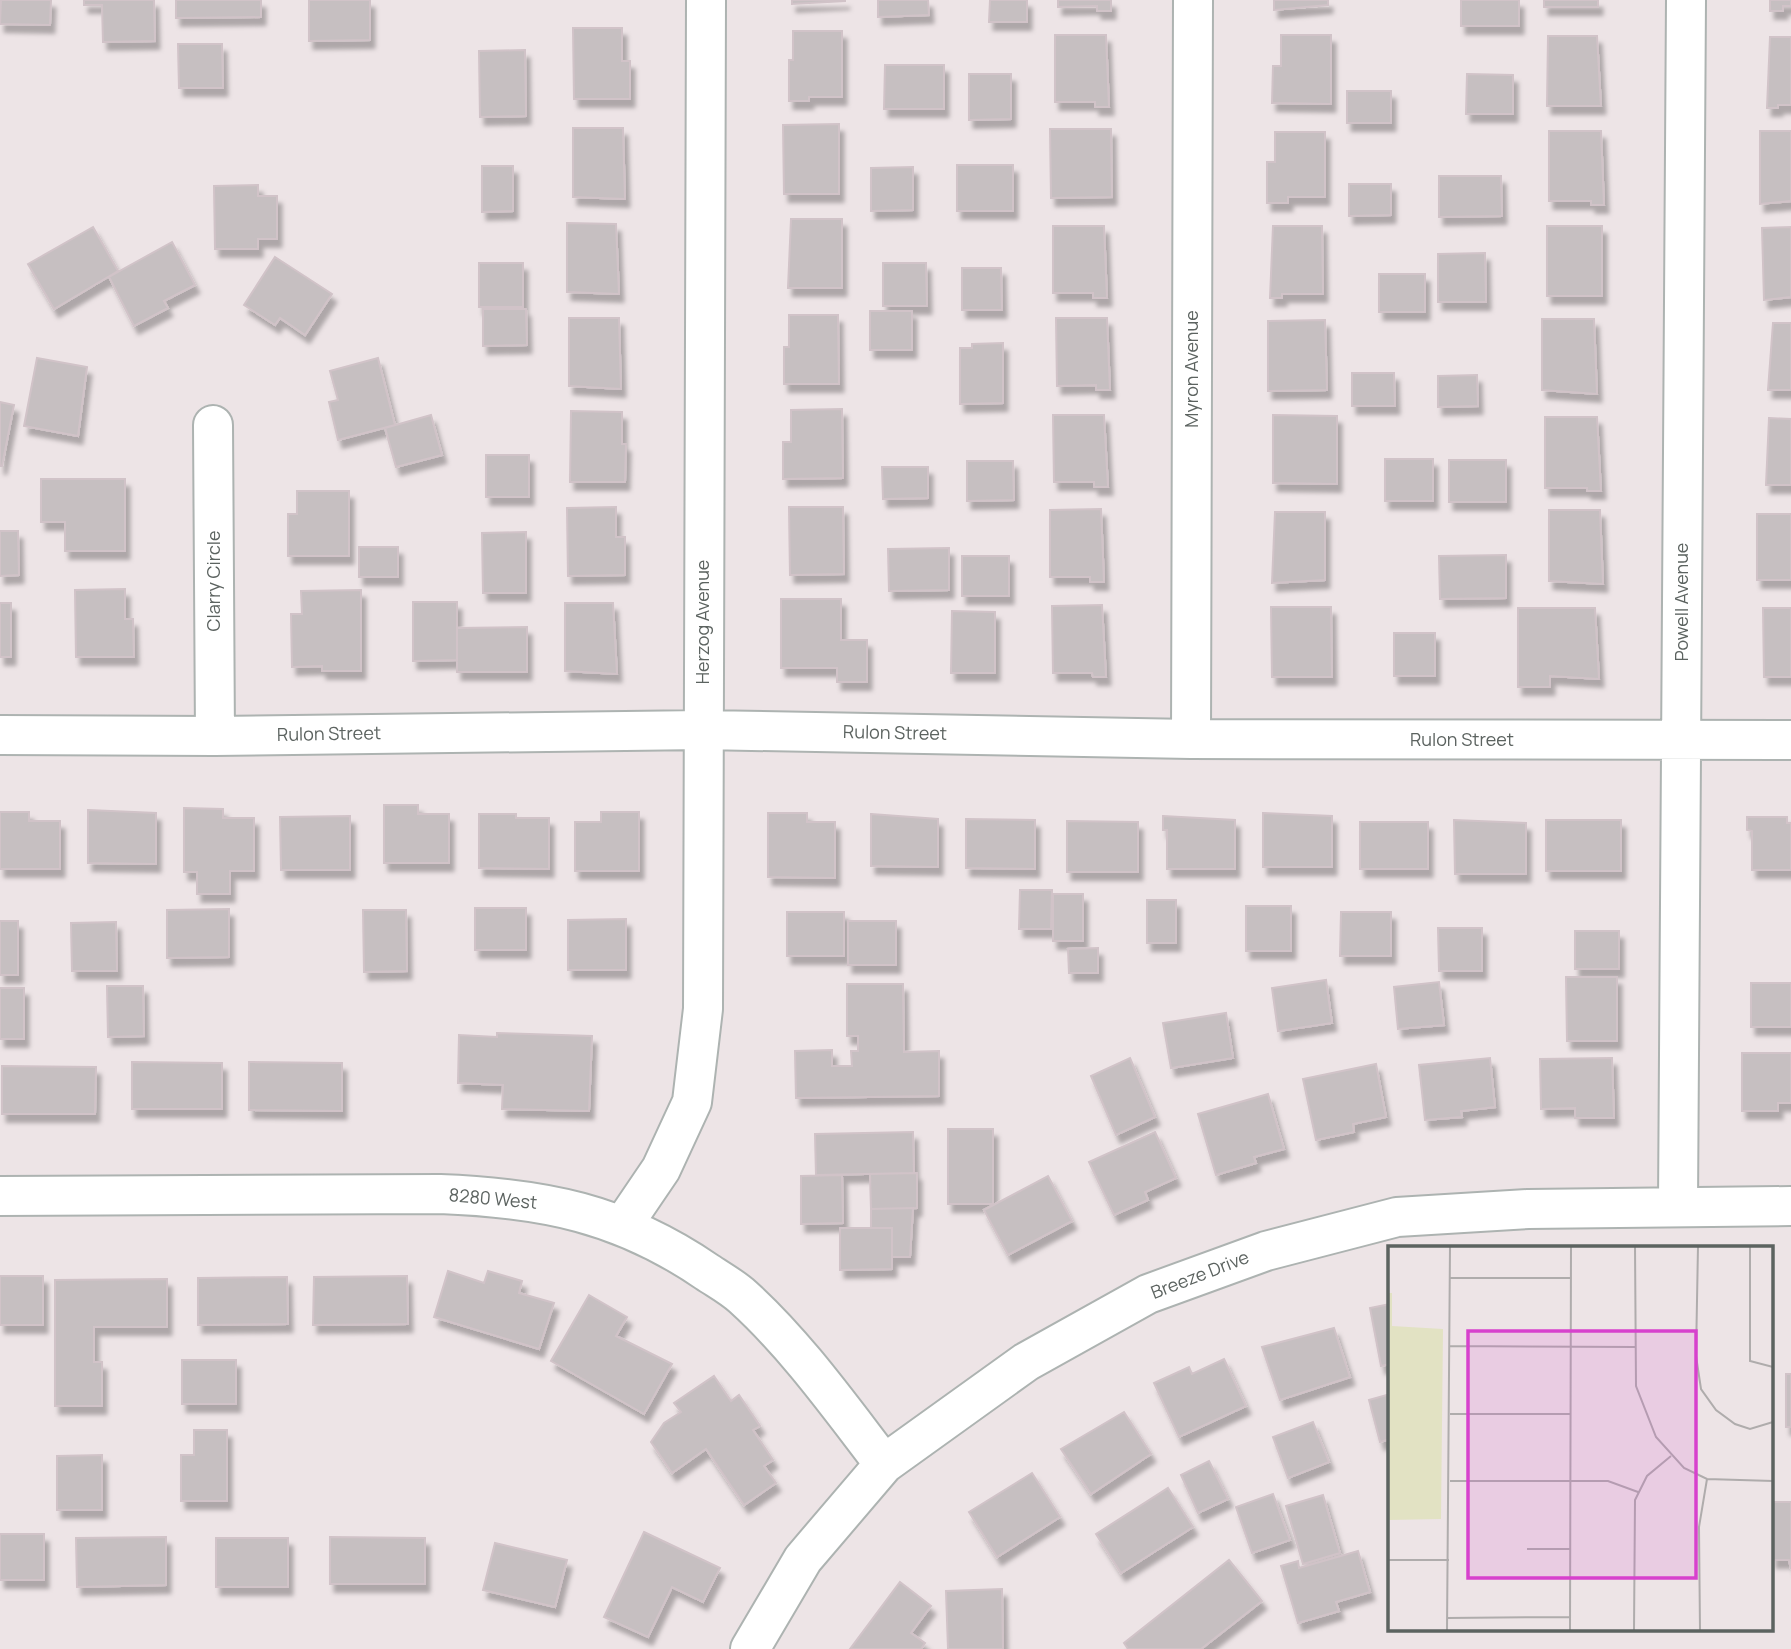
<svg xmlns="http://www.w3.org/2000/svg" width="1791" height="1649" viewBox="0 0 1791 1649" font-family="Manrope,sans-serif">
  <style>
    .building { fill: #c6bfc1; stroke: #d1c3c8; stroke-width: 2; filter: url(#shadow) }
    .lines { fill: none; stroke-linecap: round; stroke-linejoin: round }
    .minor-casing { stroke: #adb3b1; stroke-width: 42 }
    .minor { stroke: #fff; stroke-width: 38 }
    .labels { text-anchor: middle; stroke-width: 6; stroke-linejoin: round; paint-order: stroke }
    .street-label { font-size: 18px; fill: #5c6360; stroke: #fff }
    .inset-road { fill: none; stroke: #afacac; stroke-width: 2 }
    .view { fill: #d741cd; fill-opacity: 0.15; stroke: #d741cd; stroke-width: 3.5 }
    .inset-edge { fill: none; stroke: #5c6360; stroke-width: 3.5 }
  </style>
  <defs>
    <filter id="shadow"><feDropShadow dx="4.5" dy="8" stdDeviation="2" flood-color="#0004"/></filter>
  </defs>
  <rect width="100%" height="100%" fill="#ede4e6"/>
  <path class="building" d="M1,0H51L50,25L0,24Z
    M84,0H154L155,41L103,42L102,5H84Z
    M176,0H261V17L176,18Z
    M309,0H370V40L309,41Z
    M792,0H845V1L792,4Z
    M878,0H928L929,15L878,17Z
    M990,0H1027V22H989Z
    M1058,0H1111V11H1097V6L1058,7Z
    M1274,0H1328V5L1274,10Z
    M1461,0H1519V26H1461Z
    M1544,0H1598V7H1544Z
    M1770,0H1791V6H1783V11H1770Z
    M573,28H622V61H630V99H574Z
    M793,31H842V97H809V101H789V60H793Z
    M1055,35H1106L1109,107H1095V102H1055Z
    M1281,35H1331V104L1272,103L1273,66H1281Z
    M1548,36H1597L1601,106H1547Z
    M1770,37H1791V105H1778V108H1767Z
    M178,44H222L223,88H179Z
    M525,50L526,116L480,117L479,51Z
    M885,65H944V109H884Z
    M969,74H1011V119L969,120Z
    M1467,74L1513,75V114H1466Z
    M1347,91H1391V123H1347Z
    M839,124V194H784L783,125Z
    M573,128H623L625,199L573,197Z
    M1050,129H1111L1112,197L1051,198Z
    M1549,131H1601L1604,205H1591V201H1549Z
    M1760,131H1791V201L1760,204Z
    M1275,132H1325V197H1288V203H1267V162H1275Z
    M957,165H1013V211H957Z
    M482,166H513V211L482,212Z
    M913,167V210L871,211V168Z
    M1439,176H1501L1502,216L1439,217Z
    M1349,184H1391V215L1349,216Z
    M258,185V196H277V239H258V249H215L214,186Z
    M791,219H842V288H788Z
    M567,223L616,224L619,294L567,292Z
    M1053,226H1104L1107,298H1093V293H1053Z
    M1273,226H1322L1323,294H1282V298H1270Z
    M1547,226H1602V296H1547Z
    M93,227L118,271L54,309L28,264Z
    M1791,227V297L1764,300L1762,228Z
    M172,242L195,285L164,301L168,308L134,326L109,277Z
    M1485,253L1486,302H1438V254Z
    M275,257L332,294L305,335L280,318L275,325L244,305Z
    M479,263H523V307H479Z
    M883,263H926L927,306H883Z
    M962,268H1001L1002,310H962Z
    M1379,274H1425V312H1379Z
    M483,309H526L527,345L483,346Z
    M870,311H912V350H870Z
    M789,315H838L839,384H784V347H789Z
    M569,318H619L621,389L569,386Z
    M1056,318H1107L1110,390H1096V385L1057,386Z
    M1542,319H1594L1597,394L1542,390Z
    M1325,320L1327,390L1268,391V321Z
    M1773,323H1791V390H1768Z
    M1003,343V403L960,404V348H972V344Z
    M37,358L87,367L78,436L24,426Z
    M378,358L395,425L338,440L329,402L338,400L330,371Z
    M1352,373H1394L1395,406H1352Z
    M1477,375L1478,406L1438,407V376Z
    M0,402L14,405L2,466H0Z
    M842,409L843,478L783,479V442H791V410Z
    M571,411L622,412V444H626L625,482H570Z
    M431,415L442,455L396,467L385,428Z
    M1053,415H1104L1108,487H1094V482H1054Z
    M1273,415L1337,416V484L1273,483Z
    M1545,417H1597L1601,491H1587V488H1545Z
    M1769,418L1791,419V485H1766Z
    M486,455H529V497H486Z
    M1385,459H1433V501H1385Z
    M1449,460H1506V502H1449Z
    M967,461H1013L1014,500L967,501Z
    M882,467H928V498L883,499Z
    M41,479H125V551H65V522H41Z
    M297,491H349V556H288V514H297Z
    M616,507V537H625V575L568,576L567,508Z
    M789,507H843L844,574L790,575Z
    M1101,509L1104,582H1090V577H1050V510Z
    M1549,510H1600L1603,584L1549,581Z
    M1275,512H1325V580L1272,583Z
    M1757,514H1791V580H1757Z
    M0,531H18L19,575L0,576Z
    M526,532V593H483L482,533Z
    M359,547H398V577H359Z
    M949,548V590L889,591L888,549Z
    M1506,555V598L1440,599L1439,556Z
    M962,556H1009V596H962Z
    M125,589V619H133L134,657H76L75,590Z
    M361,590V671H322V666L292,667L291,614H302L301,591Z
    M781,599H841V640H867V682H837V668H781Z
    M413,602H457V660L413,661Z
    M0,603H11V657H0Z
    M565,603H613L617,674L565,671Z
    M1102,605L1106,677H1093L1092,673H1053L1052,606Z
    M1271,607H1331L1332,677H1272Z
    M1518,608H1595L1599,679L1550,676V687H1518Z
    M1763,608H1791V677H1764Z
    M952,611L995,612V673H951Z
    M527,627V672H457V628Z
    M1394,633H1435V676H1394Z
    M384,805H418V814H449V863H384Z
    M184,808L223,809V818H254V871H230V894H197V872H184Z
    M88,810L156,813V864L88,863Z
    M0,812H29V821H60V869H0Z
    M601,812H639V871H575V822H601Z
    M768,813H807V822H835V878L768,877Z
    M1263,813L1332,816V867H1263Z
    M479,814H516V818H549V869L479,868Z
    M871,814L938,819V867L871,866Z
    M350,816V870H281L280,817Z
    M1163,816L1235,820V869H1167V830H1163Z
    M1747,817H1787V823H1791V870H1752V831L1747,830Z
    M966,819L1035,820V869L966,868Z
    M1454,820L1526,823V874H1455Z
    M1546,820H1621V871H1546Z
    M1067,821L1138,822V872H1067Z
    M1360,822H1428V869H1360Z
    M1020,890H1052L1051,929H1019Z
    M1053,894H1083V941H1053Z
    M1147,900H1176V943H1147Z
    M1246,906H1291V951H1246Z
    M475,908H526V950H475Z
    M229,909V957L167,958V910Z
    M363,910H406L407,971L364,972Z
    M787,912H844V956H787Z
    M1341,912H1391V956H1340Z
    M626,919V970H568V920Z
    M0,921H18V975H0Z
    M848,921H896V965H848Z
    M116,922L117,971H72L71,923Z
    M1438,928H1482V971H1439Z
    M1575,931H1619V969H1575Z
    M1098,948V973H1069L1068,949Z
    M1566,977H1617V1041H1567Z
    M1326,980L1332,1023L1278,1031L1272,988Z
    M1439,982L1444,1025L1398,1029L1394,987Z
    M1751,983H1791V1027H1751Z
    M847,984H903L904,1052L939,1051V1096L796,1098L795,1051L832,1050V1066H852L851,1051H858V1036H847Z
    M107,986H143L144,1036L108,1037Z
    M0,988H24V1039H0Z
    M1226,1013L1233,1058L1171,1068L1163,1023Z
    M497,1033L592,1036L589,1111L502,1109L503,1085L458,1083L459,1035L497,1037Z
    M1742,1053H1791V1103H1778V1111H1742Z
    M1130,1058L1155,1117L1116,1135L1091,1076Z
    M1490,1058L1495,1107L1461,1111L1462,1117L1425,1120L1419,1065Z
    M1612,1058L1614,1118H1575V1108L1541,1109L1540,1059Z
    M132,1062L222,1063V1109H132Z
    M249,1062L342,1063V1111L249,1110Z
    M1376,1064L1386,1117L1353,1124L1354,1132L1316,1140L1303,1079Z
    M2,1066L96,1067L95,1114H2Z
    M1268,1094L1284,1149L1254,1157L1256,1163L1216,1175L1198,1114Z
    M948,1129H993V1204H948Z
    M913,1132L914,1173L816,1175L815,1134Z
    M1155,1132L1176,1178L1145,1192L1148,1200L1114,1215L1089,1162Z
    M917,1173V1208L871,1209L870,1174Z
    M842,1175L843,1223L801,1224V1176Z
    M1048,1176L1072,1221L1008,1255L984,1210Z
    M913,1208L910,1257H892V1228H871V1209Z
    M840,1228H892V1269L840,1270Z
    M448,1271L484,1283L488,1271L522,1281L519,1293L554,1303L539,1349L434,1317Z
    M0,1276H43V1325H0Z
    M407,1276L408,1324L313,1325L314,1277Z
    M287,1277L288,1324L198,1325V1278Z
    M167,1279V1327H94V1362H102V1406H55V1280Z
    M589,1295L627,1317L616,1336L672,1364L644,1414L551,1361Z
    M1390,1304V1364L1381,1366L1370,1308Z
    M1334,1328L1350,1377L1280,1400L1262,1347Z
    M1224,1359L1246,1406L1179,1437L1154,1383L1189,1367L1192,1374Z
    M182,1360H236V1404H182Z
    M1786,1374H1791V1427H1786Z
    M714,1376L731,1401L739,1395L760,1426L753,1430L773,1460L764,1466L776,1483L744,1505L706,1449L672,1473L651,1442L664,1423L681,1412L674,1403Z
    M1390,1394V1439L1380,1442L1369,1400Z
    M1124,1412L1151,1454L1091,1494L1061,1449Z
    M1313,1422L1329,1462L1288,1478L1273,1437Z
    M194,1430H227V1501H181V1455H194Z
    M102,1455V1510H57V1456Z
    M1209,1461L1228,1499L1198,1513L1181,1475Z
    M1032,1473L1060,1517L997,1557L969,1512Z
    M1168,1488L1193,1527L1121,1573L1096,1534Z
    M1273,1494L1290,1540L1252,1553L1236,1507Z
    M1323,1495L1340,1553L1303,1564L1286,1506Z
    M1772,1502H1791V1569L1789,1560H1772Z
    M644,1532L720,1568L703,1602L672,1587L648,1637L604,1617Z
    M0,1534H44V1580H0Z
    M166,1537V1585L77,1587L76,1538Z
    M330,1537L425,1538V1584H330Z
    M216,1538H288V1587H216Z
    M495,1543L567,1560L555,1607L483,1590Z
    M1358,1551L1370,1592L1336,1602L1339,1611L1298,1623L1281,1566L1298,1561L1299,1568Z
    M1229,1560L1262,1601L1201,1649H1128L1124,1643Z
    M900,1582L931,1606L911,1633L925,1643L921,1649H850Z
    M1002,1589L1003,1649H948L946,1591Z"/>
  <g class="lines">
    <defs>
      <path id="minor" d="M213,425L215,736
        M0,735L215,736L703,730L1191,739L1791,740
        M1191,739L1193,0
        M0,1196L440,1194C543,1198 621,1213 707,1272C719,1280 732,1287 743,1297C796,1345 840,1407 884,1464
        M1678,1205L1686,0
        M623,1225L661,1169L692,1102L703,1009L706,0
        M750,1649L803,1559L884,1464L1026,1362L1148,1294L1266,1251L1397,1217L1528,1209L1791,1206"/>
    </defs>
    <use href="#minor" class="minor-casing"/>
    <use href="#minor" class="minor"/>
  </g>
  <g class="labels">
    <g class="street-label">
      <text transform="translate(1192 369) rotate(-90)" y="6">Myron Avenue</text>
      <text transform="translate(214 581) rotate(-90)" y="6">Clarry Circle</text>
      <text transform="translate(1682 602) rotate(-90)" y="6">Powell Avenue</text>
      <text transform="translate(703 622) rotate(-90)" y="6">Herzog Avenue</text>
      <text transform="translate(895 733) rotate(1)" y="6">Rulon Street</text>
      <text transform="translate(329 734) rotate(-1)" y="6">Rulon Street</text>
      <text x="1462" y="746">Rulon Street</text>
      <text transform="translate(493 1199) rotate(5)" y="6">8280 West</text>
      <text transform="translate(1200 1275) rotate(-21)" y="6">Breeze Drive</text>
    </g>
  </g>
  <g transform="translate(1388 1246)">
    <rect width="385" height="385" fill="#ede4e6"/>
    <path d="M0,47H4V80L55,83L53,273L0,274Z" fill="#e2e2c3"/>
    <path class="inset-road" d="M247,0L248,140L268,191L296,222L319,233L385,235M310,0L308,110L313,143L328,164L347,178L362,183L385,176M362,0V115L385,121M62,32H183M62,100L247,101M62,168H182M62,235H220L250,246M139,303H182M0,314H61M59,372L182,371M59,385L62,0M182,385L183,0M246,385L247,254L259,230L283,210M312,385L311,281L319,233"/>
    <path class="view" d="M80,85H308V332H80Z"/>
    <rect width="385" height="385" class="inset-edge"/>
  </g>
</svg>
